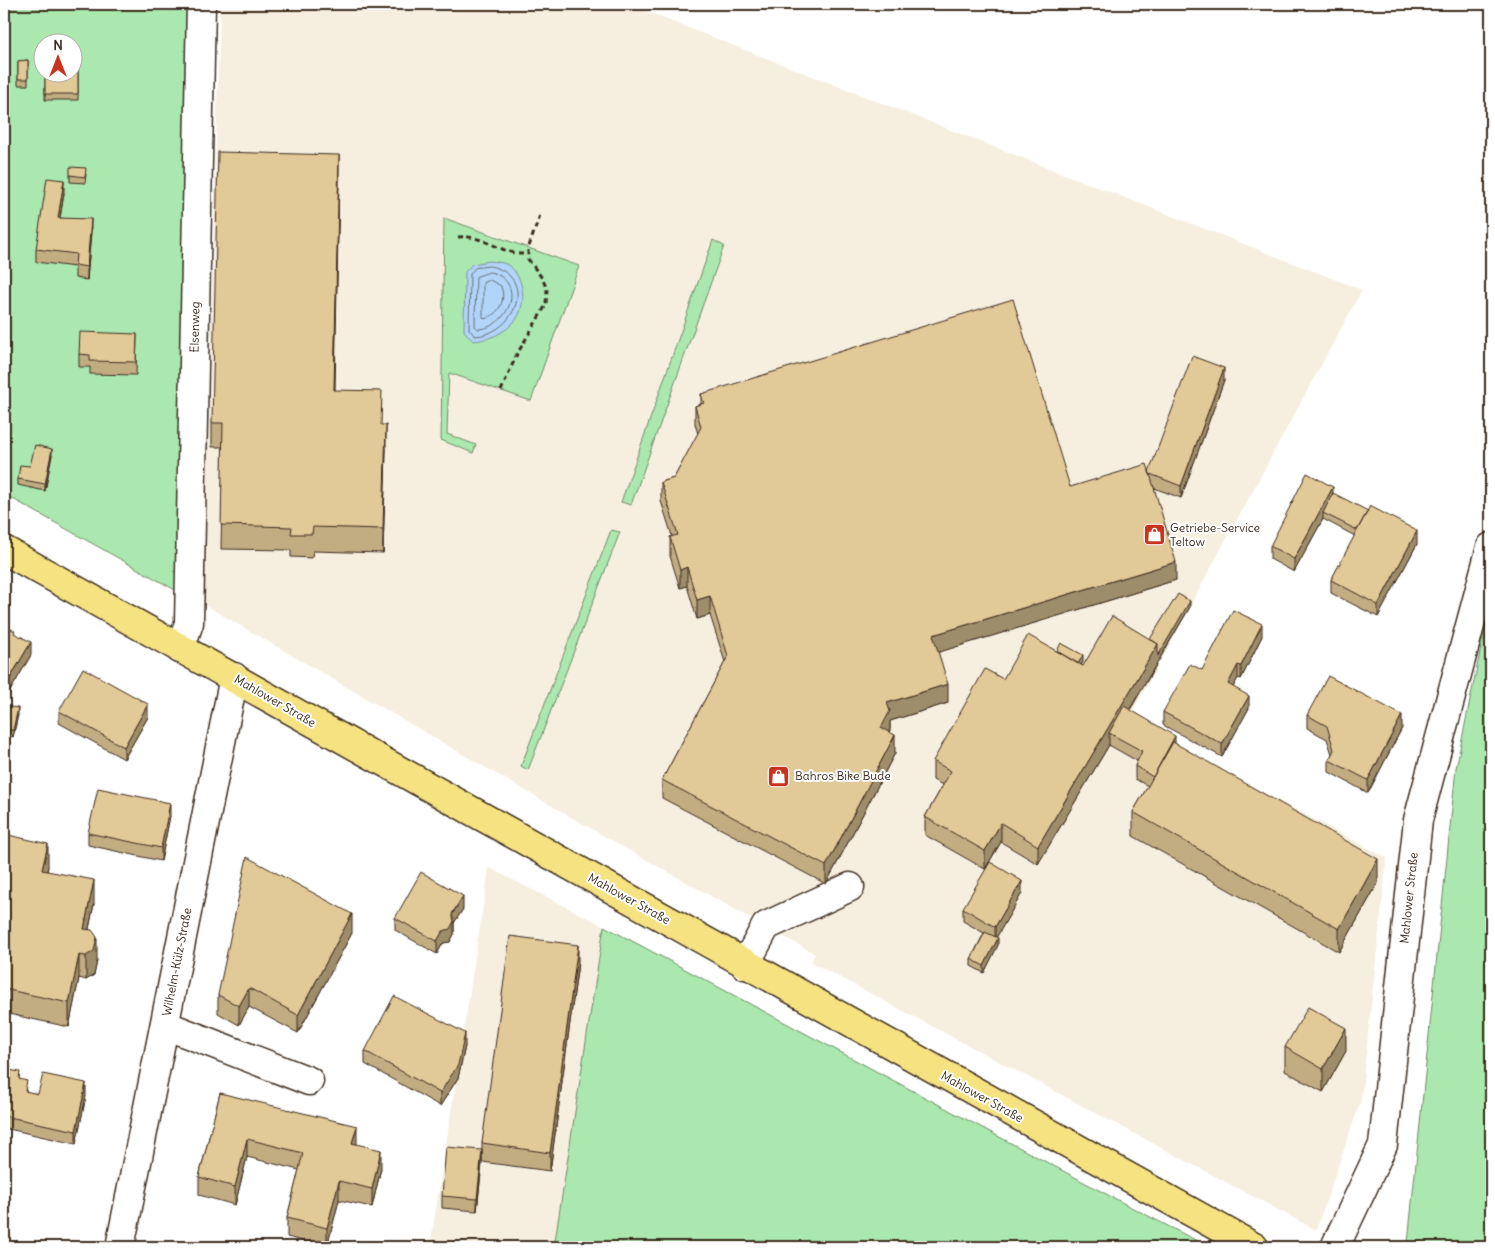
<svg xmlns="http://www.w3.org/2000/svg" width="1495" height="1251" viewBox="0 0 1495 1251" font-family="Delius,sans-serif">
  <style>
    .built { fill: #f6efe0 }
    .green { fill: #aae8af; stroke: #728966; fill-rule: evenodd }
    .water { fill: #b0d5f9; stroke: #8191a1 }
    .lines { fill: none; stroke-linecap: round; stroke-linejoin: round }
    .shore { stroke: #6a6e76; stroke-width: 1 }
    .minor-casing { stroke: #3b2a1e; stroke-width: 31 }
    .major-casing { stroke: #3b2a1e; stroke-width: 31 }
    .path { stroke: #3b2a1e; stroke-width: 3; stroke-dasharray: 5 4; stroke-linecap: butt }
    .minor { stroke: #fff; stroke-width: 28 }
    .major { stroke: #f5e382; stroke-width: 28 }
    .wall { fill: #c2ad83; stroke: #3b2a1e }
    .shaded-wall { fill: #9e8d6a; stroke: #3b2a1e }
    .building { fill: #e2c998; stroke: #3b2a1e }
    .labels { text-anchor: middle; stroke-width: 4; stroke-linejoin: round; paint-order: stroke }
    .street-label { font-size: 12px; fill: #3b2a1e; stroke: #fff }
    .poi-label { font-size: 12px; fill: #3b2a1e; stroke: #fff; text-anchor: start }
  </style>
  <rect width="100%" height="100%" fill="#fff"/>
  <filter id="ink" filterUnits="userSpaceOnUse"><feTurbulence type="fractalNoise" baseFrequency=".02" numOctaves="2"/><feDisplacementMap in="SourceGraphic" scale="10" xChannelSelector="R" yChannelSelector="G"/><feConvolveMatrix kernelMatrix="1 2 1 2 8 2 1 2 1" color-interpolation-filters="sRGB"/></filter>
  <g filter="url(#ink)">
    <path class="built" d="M220,4H627L1362,290L1128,720L1387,858L1361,1100L1316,1230L811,962L815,954L616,843L203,604Z
      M489,868L604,926L554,1247H430Z"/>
    <path class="green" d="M4,4H202V605L4,494ZM42,42H72V72H42Z
      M444,218L579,266L531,401L449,373L447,434L476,445L473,453L441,440Z
      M713,240L724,246L631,505L621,502Z
      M611,530L620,532L528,770L521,766Z
      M1491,599V1159L1485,1194L1491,1198V1247H1416L1408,1242L1456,768Z
      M604,926L1125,1204L1209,1247H554Z"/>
    <path class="water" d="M490,261C495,262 501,262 506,264C525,274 528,307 514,322C503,334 488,340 473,341L464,331L465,272L472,264Z"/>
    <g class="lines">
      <path class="shore" d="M490,266C538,276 516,334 475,336L469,329L470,274L475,268Z
        M490,272C528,281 509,328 478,329L475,326L476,277Z
        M490,280L501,286C506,301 500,313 485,319L483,317V283Z"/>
      <defs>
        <path id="minor" d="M180,649L189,623L201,4
          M745,965L766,926L850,887
          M165,1025L309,1081
          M120,1247L234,677
          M1335,1247L1383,1145L1418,820L1491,547"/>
        <path id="major" d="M4,550L1254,1247"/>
      </defs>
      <use href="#minor" class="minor-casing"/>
      <use href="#major" class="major-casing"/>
      <path class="path" d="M458,237C486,234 501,256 528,254
        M501,391L517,354L546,305L547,289L542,278L528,259V249L540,215"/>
      <use href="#minor" class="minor"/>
      <use href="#major" class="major"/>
    </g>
    <path class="wall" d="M28,60V85H18V61Z
      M78,64V100H45V72Z
      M86,174L85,183L70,182V175Z
      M339,178L335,390L381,425L386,449L383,553L313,551L312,558L291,557V550L221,549L223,447H212V423Z
      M64,193L60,218L91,231L87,280L75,278V267L36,262V249Z
      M137,334L136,375L90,374V367H79V354Z
      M1224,380L1181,498L1154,488L1176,580L938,652L948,703L890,721V730L889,732L895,753L826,884L662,798V780L725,662L710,615L697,619L687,586L680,588L670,556V537L672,536L661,501V482L674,478L698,434L695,424V406L701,404V394L1070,487L1149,472Z
      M52,455L45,491L18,485V479Z
      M1333,494L1417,544L1378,617L1331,593V580L1355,536L1323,519L1294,572L1270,559V546Z
      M1190,607L1130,710L1175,744L1378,883L1339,952L1133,836V812L1148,786L1135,779V766L1137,761L1109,745L1038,864L1001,842L985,869L925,835V817L943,785L933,780V761L1057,651L1083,662L1081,665L1083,666L1150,639Z
      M4,626L15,634L31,655L6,698L4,697Z
      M1262,636L1241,679L1238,678L1233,687L1249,708L1222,757L1163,725V712L1202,670Z
      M4,706L18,715L13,737L8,736L4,756Z
      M59,711L148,717L124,759L59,723Z
      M1307,715L1402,728L1368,793L1329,772V760L1332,754L1327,739L1307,728Z
      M170,816L161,861L88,845V833Z
      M4,834L48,867L47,871L94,904L89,929L97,961L94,975L86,980L79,978L69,1027L4,1013Z
      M1022,893L996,937L998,945L984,973L971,966V959L984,933L963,921V908Z
      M463,909L454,923V934L450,942L443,943L437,954L395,930V918Z
      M352,933L298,1033L249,1007L239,1025L218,1013V995Z
      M578,963L550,1171L482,1162V1143Z
      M465,1046L458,1078L440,1106L365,1064V1051Z
      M1285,1047L1346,1051L1323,1092L1285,1071Z
      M4,1069L20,1079L27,1092L38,1094L86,1096L76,1144L4,1128Z
      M220,1093L357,1144L381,1168L372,1207L339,1200L327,1247L287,1237V1218L299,1170L247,1157L235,1205L199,1195V1177Z
      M482,1163L477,1211L442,1208V1196Z"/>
    <path class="shaded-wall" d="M339,155V178L334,413V390Z
      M64,180V193L58,230V218Z
      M91,219V231L87,280V267Z
      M1224,368V380L1181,498V486Z
      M386,425V449L383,553V529Z
      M52,449V455L45,491V484Z
      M1333,487V499L1323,513V519L1294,572V559Z
      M1417,531V544L1378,617V605Z
      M1176,562V580L933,654V635Z
      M687,567V586L680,588V570Z
      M710,596V615L697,619V600Z
      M1190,601V607L1114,736L1109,733V745L1038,864V846L1158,644Z
      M1262,624V636L1241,679V666Z
      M31,642V655L6,698V685Z
      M1083,655V662L1073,679V672Z
      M1238,665V678L1228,697V684Z
      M948,684V703L890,721V730L881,746V728L887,703Z
      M1249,696V708L1222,757V744Z
      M148,704V717L124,759V747Z
      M18,708V715L13,737V730Z
      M1402,715V728L1368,793V780Z
      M8,730V736L4,756V749Z
      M895,735V753L826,884V866Z
      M1175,736V749L1153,777Z
      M170,803V816L161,861V848Z
      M1001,823V842L985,869V851Z
      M48,844V867L42,894V870Z
      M1378,859V883L1339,952V929Z
      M94,880V904L84,952V929Z
      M1022,881V893L995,940V927Z
      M463,896V909L454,923V934L450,942L443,943L437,954V941Z
      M352,914V933L298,1033V1015Z
      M97,937V961L94,975L86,980V956Z
      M998,938V945L984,973V966Z
      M578,945V963L550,1171V1153Z
      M79,955V978L69,1027V1003Z
      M249,988V1007L239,1025V1006Z
      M1346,1028V1051L1323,1092V1069Z
      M465,1033V1046L458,1078L440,1106V1093Z
      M86,1083V1096L76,1144V1131Z
      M357,1126V1145L352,1143Z
      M247,1139V1157L235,1205V1187Z
      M381,1150V1168L372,1207V1189Z
      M482,1150V1163L477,1211V1199Z
      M339,1181V1200L327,1247V1228Z"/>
    <path class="building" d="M28,60V79H18V61Z
      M72,64H78V94H45V72H72Z
      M218,152L339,155L334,390L382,391L381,425H386L383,529L313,527L312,534H291L292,527L221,525L223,423H212Z
      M70,167L86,168L85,177L70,175Z
      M47,178L64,180L58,218L91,219L87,267L75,265L76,254L36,249Z
      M1013,299L1070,487L1147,464L1176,562L933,635L948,684L887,703L890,711L881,728L895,735L826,866L662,780L728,656L710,596L697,600L687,567L680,570L670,537L678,535L661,482L674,478L701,427L695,406L704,403L701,394Z
      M80,332L137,334L136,362L90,361V355L79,354Z
      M1192,356L1224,368L1181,486L1150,474L1149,472Z
      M4,423H5V449H4Z
      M35,445L52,449L45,484L18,479L20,465L30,466Z
      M1307,473L1333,487L1294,559L1270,546Z
      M1333,493L1368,511L1357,530L1323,513Z
      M1370,506L1417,531L1378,605L1331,580Z
      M1178,594L1190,601L1158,656V644L1150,639Z
      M1233,610L1262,624L1241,666L1238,665L1228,684L1249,696L1222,744L1163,712L1190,664L1202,670Z
      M1112,616L1158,644L1038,846L1001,823L985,851L925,817L951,771L933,761L985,669L1003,679L1028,635L1083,666Z
      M4,626L15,631L14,633L31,642L6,685L4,684Z
      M1061,643L1083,655L1078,664L1057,651Z
      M83,668L148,704L124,747L59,711Z
      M1328,676L1402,715L1368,780L1329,760L1334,750L1327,726L1307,715Z
      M4,706L18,708L13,730H8L4,749Z
      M1124,706L1175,736L1153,777L1135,766L1142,751L1109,733Z
      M1173,742L1378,859L1339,929L1133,812Z
      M98,788L170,803L161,848L88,833Z
      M4,834L48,844L42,870L94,880L84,929L92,930L97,937L94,951L86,956L79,955L69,1003L4,989Z
      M247,857L352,914L298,1015L249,988L239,1006L218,995Z
      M990,862L1022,881L995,927L963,908Z
      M421,872L463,896L452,914L454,921L450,929L443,931L437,941L395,918Z
      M985,932L998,938L984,966L971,959Z
      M510,936L578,945L550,1153L482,1143Z
      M394,996L465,1033L458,1065L440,1093L365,1051Z
      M1308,1007L1346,1028L1323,1069L1285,1047Z
      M4,1069L20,1072L19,1079L27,1081L25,1091L38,1094L43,1074L86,1083L76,1131L4,1116Z
      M220,1093L357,1126L352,1143L381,1150L372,1189L339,1181L327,1228L287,1218L303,1153L247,1139L235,1187L199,1177Z
      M446,1147L482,1150L477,1199L442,1196Z"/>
  </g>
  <defs>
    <symbol id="shop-square" viewBox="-11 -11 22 22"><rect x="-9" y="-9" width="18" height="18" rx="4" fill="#c8321e" stroke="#fff"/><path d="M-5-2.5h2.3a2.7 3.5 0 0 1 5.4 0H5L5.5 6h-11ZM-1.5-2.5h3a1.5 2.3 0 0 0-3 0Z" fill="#fff"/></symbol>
  </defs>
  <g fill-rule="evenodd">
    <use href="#shop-square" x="1142" y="522" width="25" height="25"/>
    <use href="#shop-square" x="766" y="764" width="25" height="25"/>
  </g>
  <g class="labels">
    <g class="street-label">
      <text transform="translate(195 327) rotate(-89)" y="4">Elsenweg</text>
      <text transform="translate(275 701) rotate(30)" y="4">Mahlower Straße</text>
      <text transform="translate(1409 898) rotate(-84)" y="4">Mahlower Straße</text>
      <text transform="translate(629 899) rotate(29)" y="4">Mahlower Straße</text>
      <text transform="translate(177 962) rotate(-79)" y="4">Wilhelm-Külz-Straße</text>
      <text transform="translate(982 1097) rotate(29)" y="4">Mahlower Straße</text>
    </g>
    <g class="poi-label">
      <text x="1170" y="532">Getriebe-Service<tspan x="1170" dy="14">Teltow</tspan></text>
      <text x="795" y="780">Bahros Bike Bude</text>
    </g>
  </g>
  <rect width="1495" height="1251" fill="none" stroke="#fff" stroke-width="20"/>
  <rect x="10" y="10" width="1475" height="1231" fill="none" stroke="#3b2a1e" stroke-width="2" filter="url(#ink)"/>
  <g transform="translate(58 58)"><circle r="24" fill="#ffffff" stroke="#b1aaa5"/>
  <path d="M0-4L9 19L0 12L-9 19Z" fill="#c8321e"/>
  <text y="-8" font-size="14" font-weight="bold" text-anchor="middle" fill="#3b2a1e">N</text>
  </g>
</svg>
